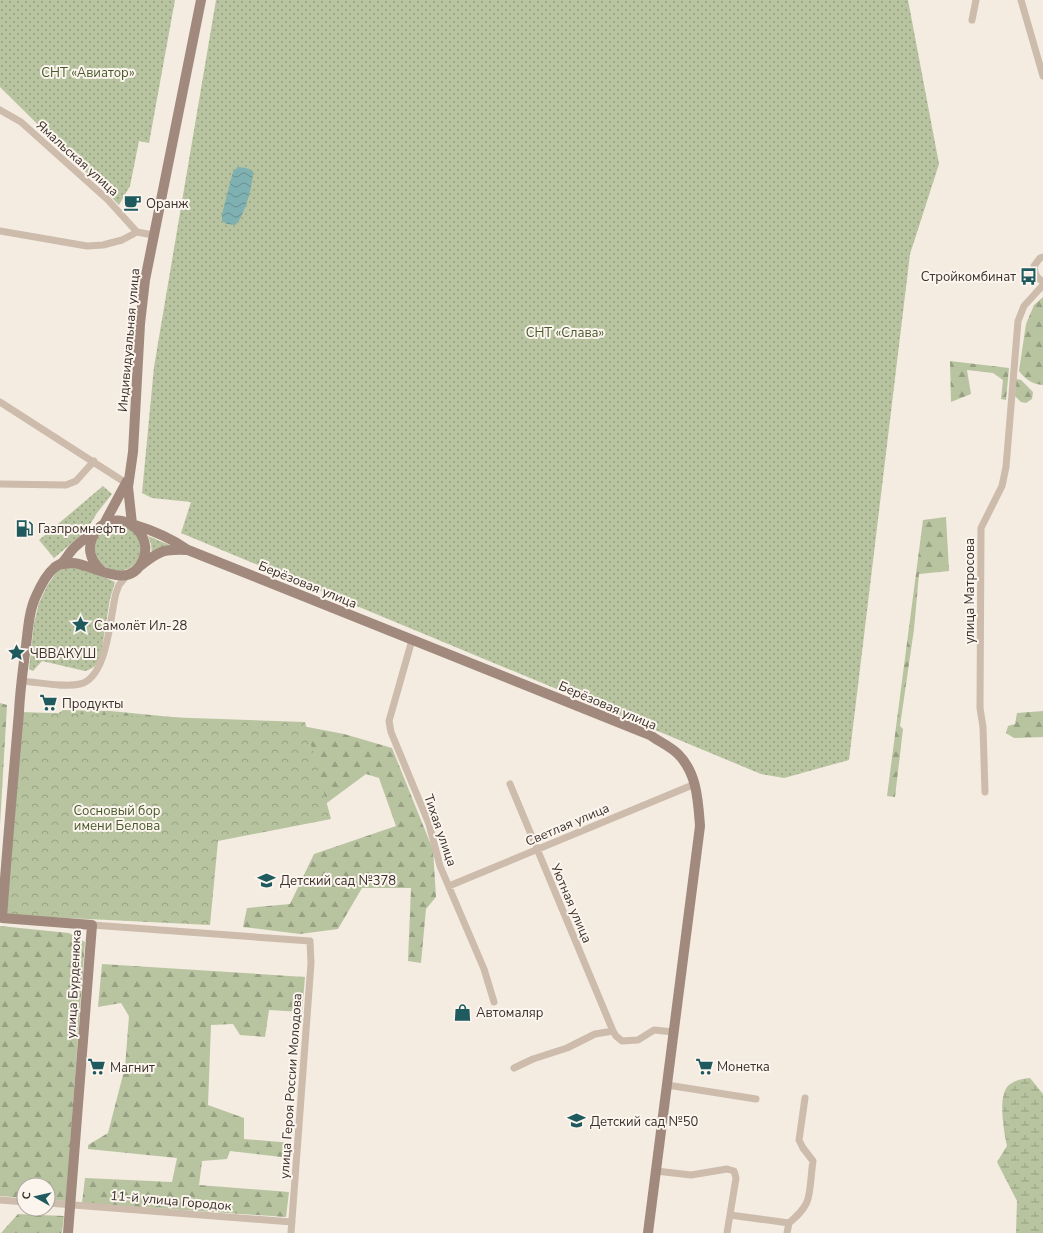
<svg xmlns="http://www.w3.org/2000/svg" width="1043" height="1233" viewBox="0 0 1043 1233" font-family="'Nunito Sans',sans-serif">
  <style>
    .grass { fill: url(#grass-dots) }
    .forest { fill: url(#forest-firs) }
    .wetland { fill: url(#wetland-marsh) }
    .park { fill: url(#park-crowns) }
    .water { fill: url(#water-waves) }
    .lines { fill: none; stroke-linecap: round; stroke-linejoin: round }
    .street { stroke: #cdbbac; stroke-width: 7 }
    .secondary { stroke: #a18a7d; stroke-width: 10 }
    .labels { text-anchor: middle; stroke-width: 4; stroke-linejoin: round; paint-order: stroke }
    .park-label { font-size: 13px; fill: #4a5a2e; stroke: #fbf5ee }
    .street-label { font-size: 13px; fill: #3b302b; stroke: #fbf5ee }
    .poi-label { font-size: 13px; fill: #3b302b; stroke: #fbf5ee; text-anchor: start }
  </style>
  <defs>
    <pattern id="grass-dots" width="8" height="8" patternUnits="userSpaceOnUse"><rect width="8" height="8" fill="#b8c4a0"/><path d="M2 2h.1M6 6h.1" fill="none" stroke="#97a083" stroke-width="1.8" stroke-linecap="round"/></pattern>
    <pattern id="forest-firs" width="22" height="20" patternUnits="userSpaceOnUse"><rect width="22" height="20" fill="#b8c4a0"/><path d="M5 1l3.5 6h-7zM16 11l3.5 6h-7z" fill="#97a083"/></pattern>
    <pattern id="wetland-marsh" width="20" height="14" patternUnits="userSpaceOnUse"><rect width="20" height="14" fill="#b8c4a0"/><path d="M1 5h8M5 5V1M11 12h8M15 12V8" fill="none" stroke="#97a083"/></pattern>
    <pattern id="park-crowns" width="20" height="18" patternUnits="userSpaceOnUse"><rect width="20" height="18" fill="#b8c4a0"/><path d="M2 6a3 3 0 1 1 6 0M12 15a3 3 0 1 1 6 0" fill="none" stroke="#97a083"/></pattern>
    <pattern id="water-waves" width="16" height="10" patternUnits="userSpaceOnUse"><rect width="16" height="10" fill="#7fb0b2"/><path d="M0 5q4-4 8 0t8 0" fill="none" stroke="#699091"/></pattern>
  </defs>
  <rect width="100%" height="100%" fill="#f4ebe1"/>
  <path class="grass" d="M0,0H175L149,143L139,141L130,186L119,205L0,87Z
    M216,0H908L939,164L910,254L849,760L784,778L761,774L181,533L191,502L152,498L142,493L154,367Z
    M103,486L112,494L97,513L86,531L54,558L39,540Z
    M95 548a23 23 0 1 1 46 0a23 23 0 1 1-46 0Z
    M148,536L172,546L152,554L151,544Z
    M69,566L83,568L115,582L110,599L100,660C96,666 92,669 85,671L42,661L33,671L29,669L34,623L39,603L47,586L58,570Z"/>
  <path class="forest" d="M1043,297V385C1032,384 1026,380 1019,371L1026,324L1034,305Z
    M950,361L1009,368L1006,400L1001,399L1003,380L993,373L967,370L971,394L951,402Z
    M1016,379L1021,380L1033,392L1032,399L1026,403L1021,402L1015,396Z
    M946,517L949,571L919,574L914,629L900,726L903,729L895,797L887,796L923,520Z
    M0,703L7,705L0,825Z
    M63,710L110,711L223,722L297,725L344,734L392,748L433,850L436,897L426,909L421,963L408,961L411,888H362L338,929L300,934L243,927L247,908L290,904L314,854L396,826L379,778L366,774L297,825L46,722Z
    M1043,711V737L1014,738L1006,733L1008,726L1015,724L1017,713Z
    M0,926L69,933L85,942L66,1201L48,1200V1185H24V1198L0,1196Z
    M102,964L305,977L302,1012L269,1010L265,1037L240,1035L233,1024L211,1025L208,1105L244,1118V1139L292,1143L290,1158L230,1151L227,1159L202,1161L199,1185L289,1192L286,1217L82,1203L85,1178L172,1182L177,1158L88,1149V1145L108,1133L125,1067L129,1016L121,1003L98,1007Z
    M18,1214L64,1216L62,1233H1Z"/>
  <path class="wetland" d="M1030,1078L1043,1094V1233H1016L1017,1201L997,1162L1007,1146C1004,1132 997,1095 1009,1085C1015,1080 1022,1079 1030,1078Z"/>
  <path class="park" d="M21,712L305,722L331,819L218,841L210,925L6,915Z"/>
  <path class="water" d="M238,167L246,168L253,171C253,184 245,216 235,225L227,224L222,221V214L233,172Z"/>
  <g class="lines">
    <path class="street" d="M1021,0L1043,76
      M972,20L976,0
      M0,110L21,122L108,200L137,232L122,240L103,245L87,246L0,231
      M137,232L153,235
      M1043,257L1040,258L1034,266C1035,273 1036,279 1043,281
      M0,402L126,483
      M0,484L66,485L76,481L94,461
      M412,640L389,721L391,732L429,824L440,866L484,969L494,1002
      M21,681C38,682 64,688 80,684C108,678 110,615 116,593L119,585L128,574
      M510,784L613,1031
      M985,792L983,727L980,708L981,528L1002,486L1006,467L1018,321L1024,306L1043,285
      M449,886L695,784
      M92,925L310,941L311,963L291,1233
      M514,1068L533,1059L567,1048L595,1034L613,1031L616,1036L622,1041L638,1040L654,1030L674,1032
      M667,1085L756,1099
      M656,1171L691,1175L727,1169L734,1171L736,1178L727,1233
      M0,1200L24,1202
      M48,1203L292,1222
      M730,1215L789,1223
      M787,1233L789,1223C796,1217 803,1211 807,1202C811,1192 811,1172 813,1161L803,1148L799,1140L805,1098"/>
    <path class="secondary" d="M104,524L127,481
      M132,524C152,530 171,538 188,550L650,735C658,741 670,746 678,754C697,773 698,800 700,826L648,1233
      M132,524L128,487L133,452L140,324L145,280L201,0
      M96,531C86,546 89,560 102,571
      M61,564C65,564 69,563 73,563C95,565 129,592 143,560C154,534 123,509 101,526C92,534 81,540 73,549C69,553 66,559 62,563C59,565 56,566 54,568C47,574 40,587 36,596C29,611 28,629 26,646C23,668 20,690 19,712C13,781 7,849 2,918L92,925L68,1233
      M140,566C159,551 163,549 187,550"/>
  </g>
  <defs>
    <symbol id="cafe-bare" viewBox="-9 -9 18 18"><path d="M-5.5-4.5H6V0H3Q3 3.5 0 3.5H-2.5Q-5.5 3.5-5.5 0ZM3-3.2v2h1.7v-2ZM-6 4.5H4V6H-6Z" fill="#1f5a5e" stroke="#fbf5ee" stroke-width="2.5" paint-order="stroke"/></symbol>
    <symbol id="bus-bare" viewBox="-9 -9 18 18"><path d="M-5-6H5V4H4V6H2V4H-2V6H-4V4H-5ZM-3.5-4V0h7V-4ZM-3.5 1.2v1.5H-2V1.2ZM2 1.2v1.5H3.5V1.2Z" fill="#1f5a5e" stroke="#fbf5ee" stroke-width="2.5" paint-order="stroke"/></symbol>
    <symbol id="fuel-bare" viewBox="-9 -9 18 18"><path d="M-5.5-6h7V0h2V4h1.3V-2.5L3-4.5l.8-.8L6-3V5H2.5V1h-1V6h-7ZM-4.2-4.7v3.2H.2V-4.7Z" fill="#1f5a5e" stroke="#fbf5ee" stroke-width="2.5" paint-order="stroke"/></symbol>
    <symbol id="sight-bare" viewBox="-9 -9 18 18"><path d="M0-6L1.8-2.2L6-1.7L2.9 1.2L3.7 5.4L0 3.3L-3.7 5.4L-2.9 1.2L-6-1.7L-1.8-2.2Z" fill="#1f5a5e" stroke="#fbf5ee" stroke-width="2.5" paint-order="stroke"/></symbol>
    <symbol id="supermarket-bare" viewBox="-9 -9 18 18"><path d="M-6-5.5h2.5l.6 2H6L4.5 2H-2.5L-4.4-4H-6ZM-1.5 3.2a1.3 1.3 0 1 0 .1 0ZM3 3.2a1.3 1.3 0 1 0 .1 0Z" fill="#1f5a5e" stroke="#fbf5ee" stroke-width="2.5" paint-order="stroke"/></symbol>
    <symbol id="school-bare" viewBox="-9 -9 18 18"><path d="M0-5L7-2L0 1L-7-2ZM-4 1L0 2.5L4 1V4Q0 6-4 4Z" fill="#1f5a5e" stroke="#fbf5ee" stroke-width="2.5" paint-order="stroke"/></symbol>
    <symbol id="shop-bare" viewBox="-9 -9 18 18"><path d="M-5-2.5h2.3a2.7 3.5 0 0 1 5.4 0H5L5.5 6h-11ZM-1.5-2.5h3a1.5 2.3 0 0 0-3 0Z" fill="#1f5a5e" stroke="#fbf5ee" stroke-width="2.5" paint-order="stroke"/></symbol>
  </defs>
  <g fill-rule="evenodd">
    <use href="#cafe-bare" x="120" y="190" width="25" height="25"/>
    <use href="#bus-bare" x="1016" y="264" width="25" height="25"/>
    <use href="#fuel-bare" x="12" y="516" width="25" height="25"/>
    <use href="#sight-bare" x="68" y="612" width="25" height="25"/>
    <use href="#sight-bare" x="4" y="640" width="25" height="25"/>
    <use href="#supermarket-bare" x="36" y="690" width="25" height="25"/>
    <use href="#school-bare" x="254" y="868" width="25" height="25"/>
    <use href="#shop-bare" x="450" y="1000" width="25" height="25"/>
    <use href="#supermarket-bare" x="692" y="1054" width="25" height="25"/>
    <use href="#supermarket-bare" x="84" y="1054" width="25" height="25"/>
    <use href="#school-bare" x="564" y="1108" width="25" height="25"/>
  </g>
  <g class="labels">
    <g class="park-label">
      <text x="88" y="77">СНТ «Авиатор»</text>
      <text x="565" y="337">СНТ «Слава»</text>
      <text x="117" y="815">Сосновый бор<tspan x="117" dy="15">имени Белова</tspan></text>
    </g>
    <g class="street-label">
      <text transform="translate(78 158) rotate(42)" y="5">Ямальская улица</text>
      <text transform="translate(128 340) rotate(-85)" y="5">Индивидуальная улица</text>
      <text transform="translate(308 584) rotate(22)" y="5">Берёзовая улица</text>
      <text transform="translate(969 591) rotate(-90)" y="5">улица Матросова</text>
      <text transform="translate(608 705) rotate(23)" y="5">Берёзовая улица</text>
      <text transform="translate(567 824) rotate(-23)" y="5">Светлая улица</text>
      <text transform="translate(441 830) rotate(71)" y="5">Тихая улица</text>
      <text transform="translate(572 903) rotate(67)" y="5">Уютная улица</text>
      <text transform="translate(73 984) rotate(-87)" y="5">улица Бурденюка</text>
      <text transform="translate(290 1086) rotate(-86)" y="5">улица Героя России Молодова</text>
      <text transform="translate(171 1200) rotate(5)" y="5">11-й улица Городок</text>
    </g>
    <g class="poi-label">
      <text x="146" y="208">Оранж</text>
      <text x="1016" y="281" text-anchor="end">Стройкомбинат</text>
      <text x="38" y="533">Газпромнефть</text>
      <text x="94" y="630">Самолёт Ил-28</text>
      <text x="30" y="658">ЧВВАКУШ</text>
      <text x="62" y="708">Продукты</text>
      <text x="280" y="885">Детский сад №378</text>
      <text x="476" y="1017">Автомаляр</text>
      <text x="717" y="1071">Монетка</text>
      <text x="110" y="1072">Магнит</text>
      <text x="590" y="1126">Детский сад №50</text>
    </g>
  </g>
  <g transform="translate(36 1197) rotate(278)"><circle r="19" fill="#fbf5ee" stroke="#aea6a0"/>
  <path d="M0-3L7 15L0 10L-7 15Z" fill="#1f5a5e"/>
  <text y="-6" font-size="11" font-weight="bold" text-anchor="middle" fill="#3b302b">С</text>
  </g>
</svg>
